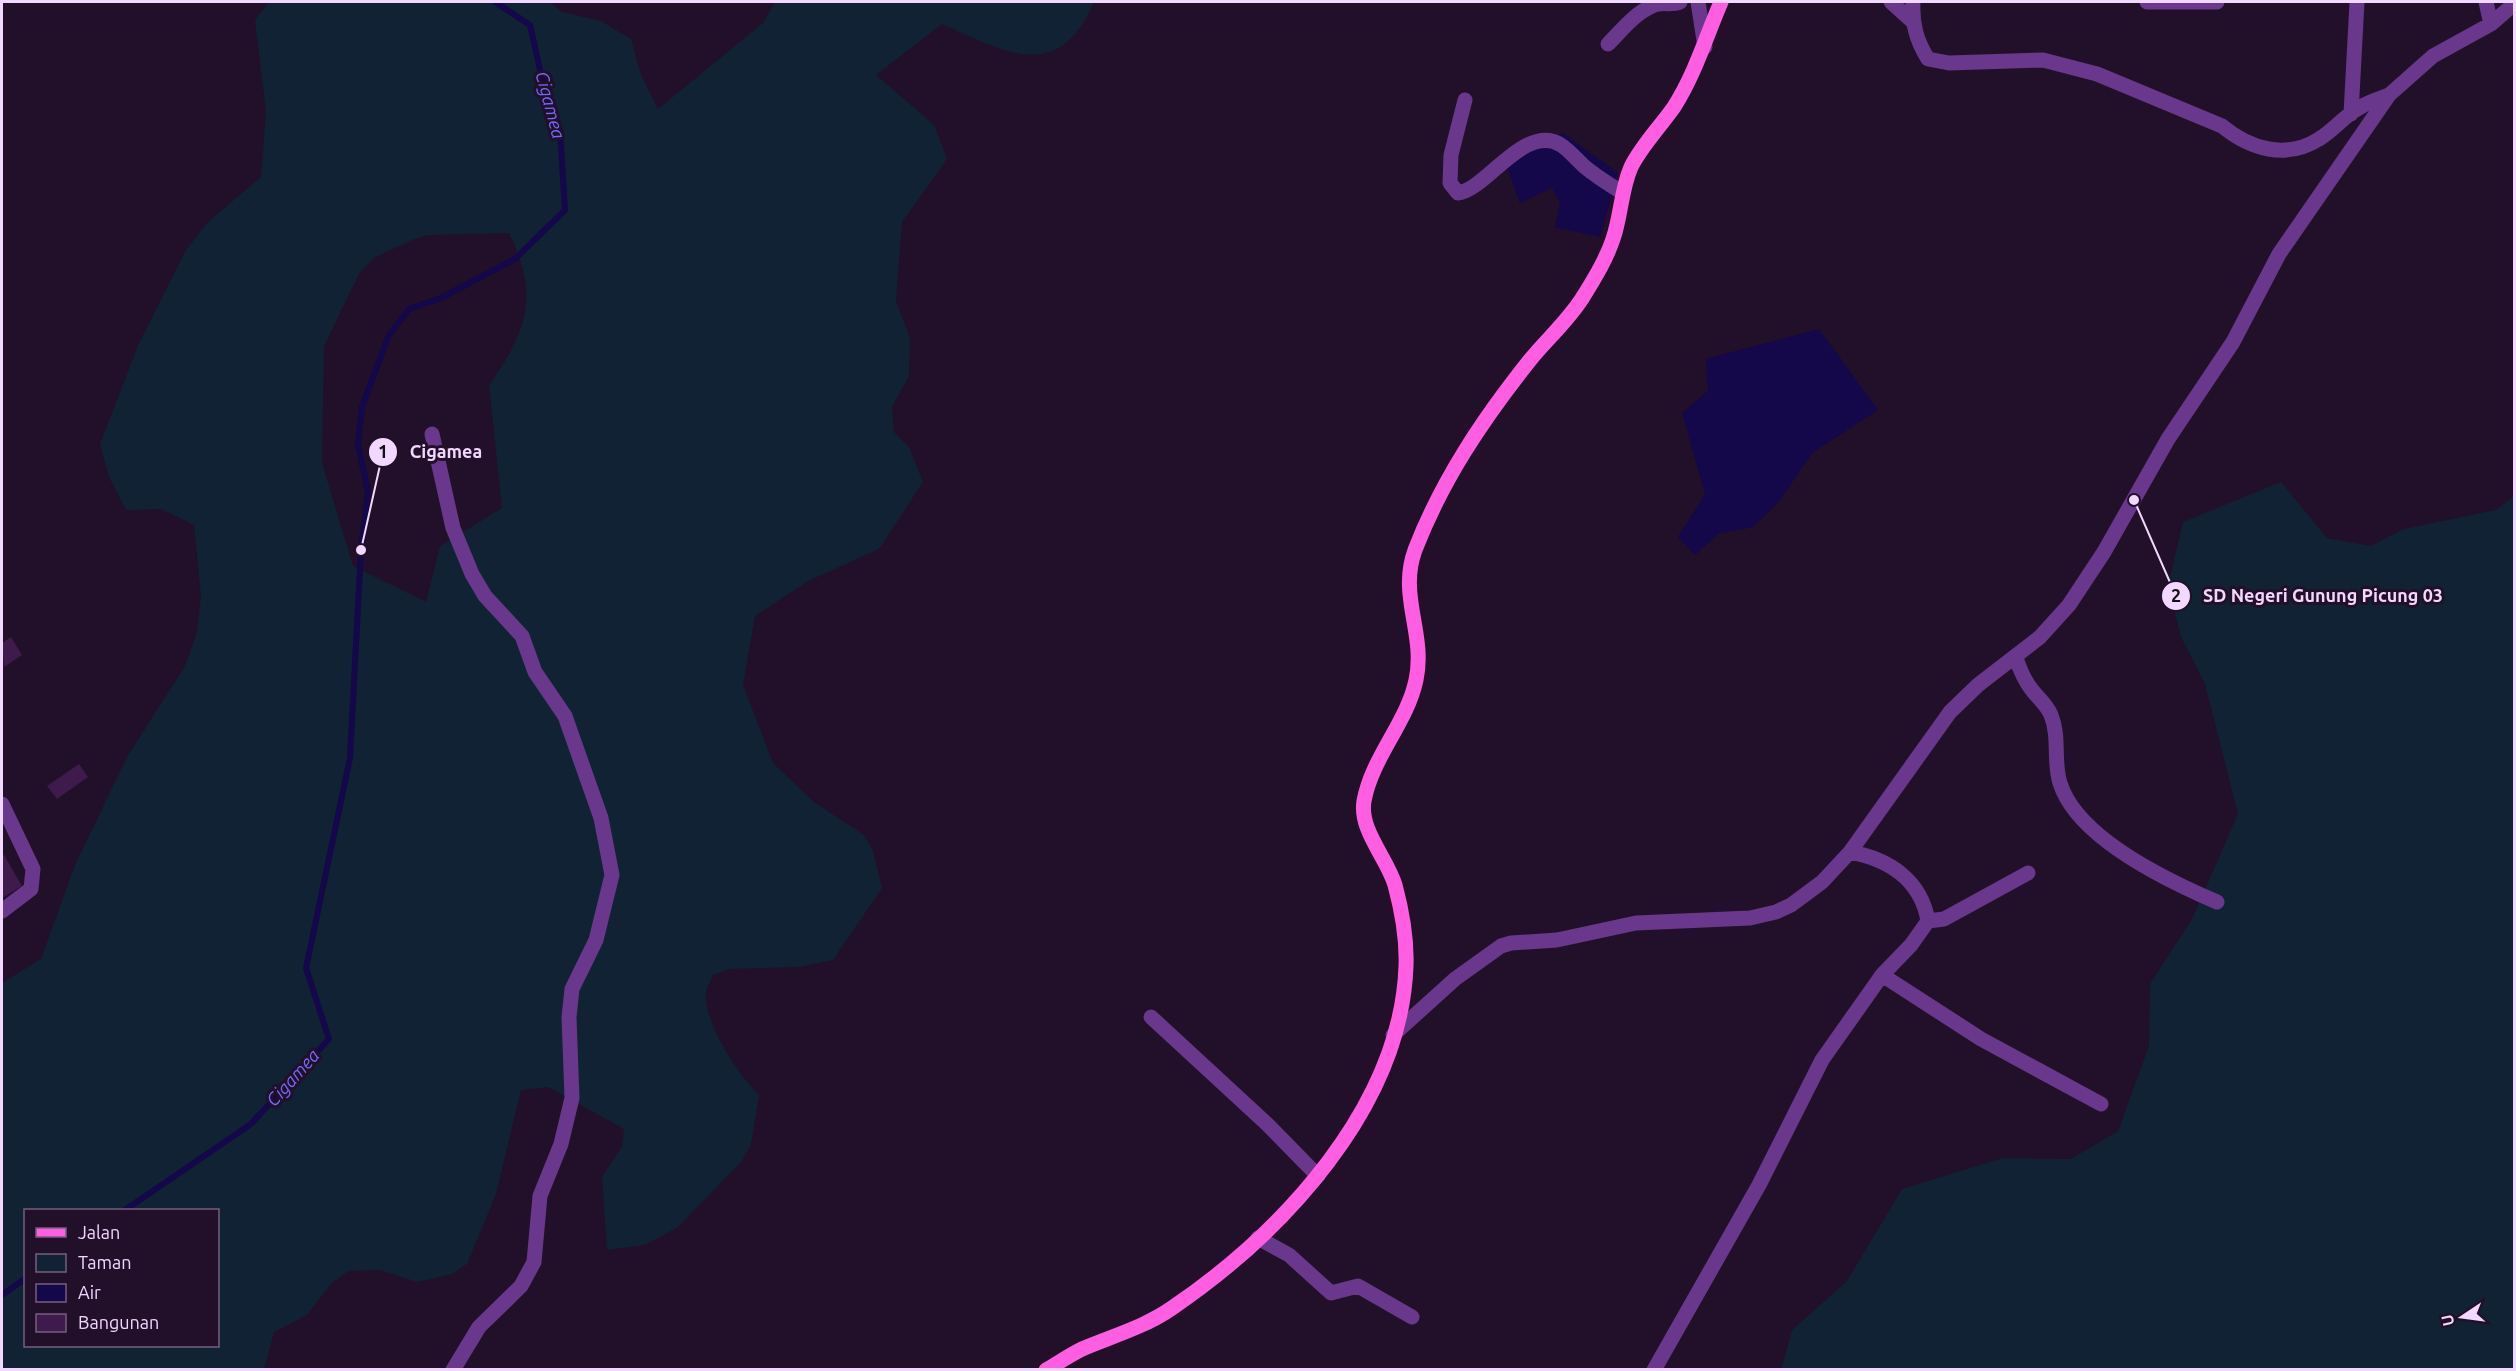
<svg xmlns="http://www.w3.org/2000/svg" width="2516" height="1371" viewBox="0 0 2516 1371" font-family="Ubuntu,sans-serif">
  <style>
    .green { fill: #112234; fill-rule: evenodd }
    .water { fill: #14074a }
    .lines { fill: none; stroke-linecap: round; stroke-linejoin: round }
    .stream { stroke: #14074a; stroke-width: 6 }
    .building { fill: #3f1a4c }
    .minor { stroke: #69378b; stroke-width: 15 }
    .major { stroke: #ff5ee2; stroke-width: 15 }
    .labels { text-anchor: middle; stroke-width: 6; stroke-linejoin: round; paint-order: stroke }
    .water-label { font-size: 18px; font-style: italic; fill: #706dff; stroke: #220f29 }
    .leader { fill: none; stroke: #f2d7ff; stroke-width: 2 }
    .callout-dot { fill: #f2d7ff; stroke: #220f29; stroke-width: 2 }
    .mark-label { font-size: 18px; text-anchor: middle; font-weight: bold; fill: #111 }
    .callout-label { font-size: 18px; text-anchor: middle; font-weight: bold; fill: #f2d7ff; stroke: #220f29; stroke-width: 6; stroke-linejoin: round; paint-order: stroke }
  </style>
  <rect width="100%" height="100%" fill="#220f29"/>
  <path class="green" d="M269,2H550L562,12L601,21L631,39L641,75L658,109L763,23L775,2H1094C1058,85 1005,52 942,24L876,75L934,125L947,159L902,222L896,301L910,338L909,376L892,407L894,432L909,447L923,482L879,549L808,581L755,616L743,685L773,763L814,802L864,835L873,851L882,888L833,960L799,967L730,969L713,975C711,980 707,987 706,993C704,1024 738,1074 759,1095L751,1144L742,1161L678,1227L645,1245L607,1250L602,1177L622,1146L624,1129L548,1087L521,1090L496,1194L467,1264L452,1274L417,1282L380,1270L348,1271L331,1284L307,1315L274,1332L264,1369L2,1370V983L41,959L75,865L127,757L185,666L197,632L201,596L194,525L161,509L126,510L109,477L100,444L139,343L186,250L208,222L261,177L266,112L255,20ZM509,233C540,295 527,332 489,385L502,508L440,546L426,602L353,566L322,463L324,346L360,272L374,258L412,240L428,235ZM26,1210H218V1346H26Z
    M2281,482L2327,538L2371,546L2404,529L2496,510L2514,496V1369L1781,1370L1792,1330L1847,1281L1902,1189L2003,1158L2071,1159L2118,1131L2149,1046L2150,984L2192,919L2238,814L2205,684L2181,637L2168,586L2183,522Z"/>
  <path class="water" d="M1563,133L1618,173L1600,237L1555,227L1560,203L1552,188L1520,203L1504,159Z
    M1819,329L1878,410L1812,453L1778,503L1753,527L1718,534L1695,555L1678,537L1705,494L1682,413L1708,391L1706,359Z"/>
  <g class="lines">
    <path class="stream" d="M125,1210L251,1124L329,1039L306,968L350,758L361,550L368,492L358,444L362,407L389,335L409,309L441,298L515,259L565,210L560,130L543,83L530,25L495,2
      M2,1295L26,1278"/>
  </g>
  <path class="building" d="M11,637L22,655L4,667L2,643Z
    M79,764L88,777L57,799L47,786Z
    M4,855L22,886L2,898V856Z"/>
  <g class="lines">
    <path class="minor" d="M1698,2L1705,47
      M1891,2L1912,21
      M1913,2C1912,23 1916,40 1928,59L1949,63L2043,60L2097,74L2222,126C2250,149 2286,160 2319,139C2334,130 2344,116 2359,108C2368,102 2379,99 2389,95
      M2147,2H2217
      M2486,2L2491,24
      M1608,44C1621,31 1635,13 1652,6C1662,1 1670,6 1680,2
      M1465,100L1451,155L1450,183L1458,193C1486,190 1525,122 1561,145C1570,151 1577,160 1585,167C1597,177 1610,185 1623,193
      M2351,114L2357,2
      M432,434L453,528L472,574L485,596L522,636L535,672L565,716L601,818L612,875L596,940L572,989L569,1017L572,1098L561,1144L540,1196L534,1262L521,1286L479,1327L453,1370
      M2016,658C2020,670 2024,680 2032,690C2039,699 2047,705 2051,715C2060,737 2053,761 2060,783C2077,838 2168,881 2217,902
      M2,804L33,869L31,889L2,911
      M1928,921L1944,919L2028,873
      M1882,975L1981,1039L2101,1104
      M1151,1017L1267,1124L1318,1176
      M1393,1035L1455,979L1501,946L1511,943L1557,940L1636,923L1750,918L1776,912L1791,905L1822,882L1850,852L1950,712L1978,685L2040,637L2069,605L2104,552L2168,439L2233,342L2279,254L2389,95L2433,56L2491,24L2514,4
      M1258,1238L1289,1255L1331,1293L1358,1286L1412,1317
      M1654,1370L1759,1185L1822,1060L1882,975L1911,945L1928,921C1921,880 1889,859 1850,852"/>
    <path class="major" d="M1046,1370C1058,1363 1070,1355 1082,1349C1112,1336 1145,1327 1172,1308C1282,1233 1401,1107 1406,966C1407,939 1402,911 1395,885C1387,858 1359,830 1364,801C1372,757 1407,723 1416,680C1426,634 1398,596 1415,550C1442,480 1483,419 1530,360C1547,339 1568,321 1583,297C1594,279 1606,260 1613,239C1621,216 1621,190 1631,167C1642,145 1660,127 1674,107C1695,74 1706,37 1721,2"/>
  </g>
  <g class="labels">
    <g class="water-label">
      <text transform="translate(550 105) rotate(75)" y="6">Cigamea</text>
      <text transform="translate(293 1078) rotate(-48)" y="6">Cigamea</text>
    </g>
  </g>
  <path class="leader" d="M361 550L383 452M2134 500L2176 596"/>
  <g class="callout-dot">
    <circle cx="361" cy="550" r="6"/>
    <circle cx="2134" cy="500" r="6"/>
    <circle cx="383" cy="452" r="15"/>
    <circle cx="2176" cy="596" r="15"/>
  </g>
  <g class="mark-label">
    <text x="383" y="458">1</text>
    <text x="2176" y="602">2</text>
  </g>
  <g class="callout-label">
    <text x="446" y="458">Cigamea</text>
    <text x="2323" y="602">SD Negeri Gunung Picung 03</text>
  </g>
  <rect width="2516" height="1371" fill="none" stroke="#f2d7ff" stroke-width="6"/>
  <rect x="24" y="1209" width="195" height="138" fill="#220f29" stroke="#755f7f" stroke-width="1.5"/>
  <rect x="36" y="1228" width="30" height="9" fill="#ff5ee2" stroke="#755f7f" stroke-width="1.5"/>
  <text x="78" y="1239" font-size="18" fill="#f2d7ff">Jalan</text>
  <rect x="36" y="1254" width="30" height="18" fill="#112234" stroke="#755f7f" stroke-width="1.5"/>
  <text x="78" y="1269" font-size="18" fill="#f2d7ff">Taman</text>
  <rect x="36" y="1284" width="30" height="18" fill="#14074a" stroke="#755f7f" stroke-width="1.5"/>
  <text x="78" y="1299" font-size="18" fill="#f2d7ff">Air</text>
  <rect x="36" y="1314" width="30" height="18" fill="#3f1a4c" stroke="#755f7f" stroke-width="1.5"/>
  <text x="78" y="1329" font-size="18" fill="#f2d7ff">Bangunan</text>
  <g transform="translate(2462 1317) rotate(257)" stroke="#220f29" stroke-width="4.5" paint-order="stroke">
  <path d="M0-4.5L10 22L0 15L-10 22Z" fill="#f2d7ff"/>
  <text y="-9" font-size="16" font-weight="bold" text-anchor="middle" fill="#f2d7ff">U</text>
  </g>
</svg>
